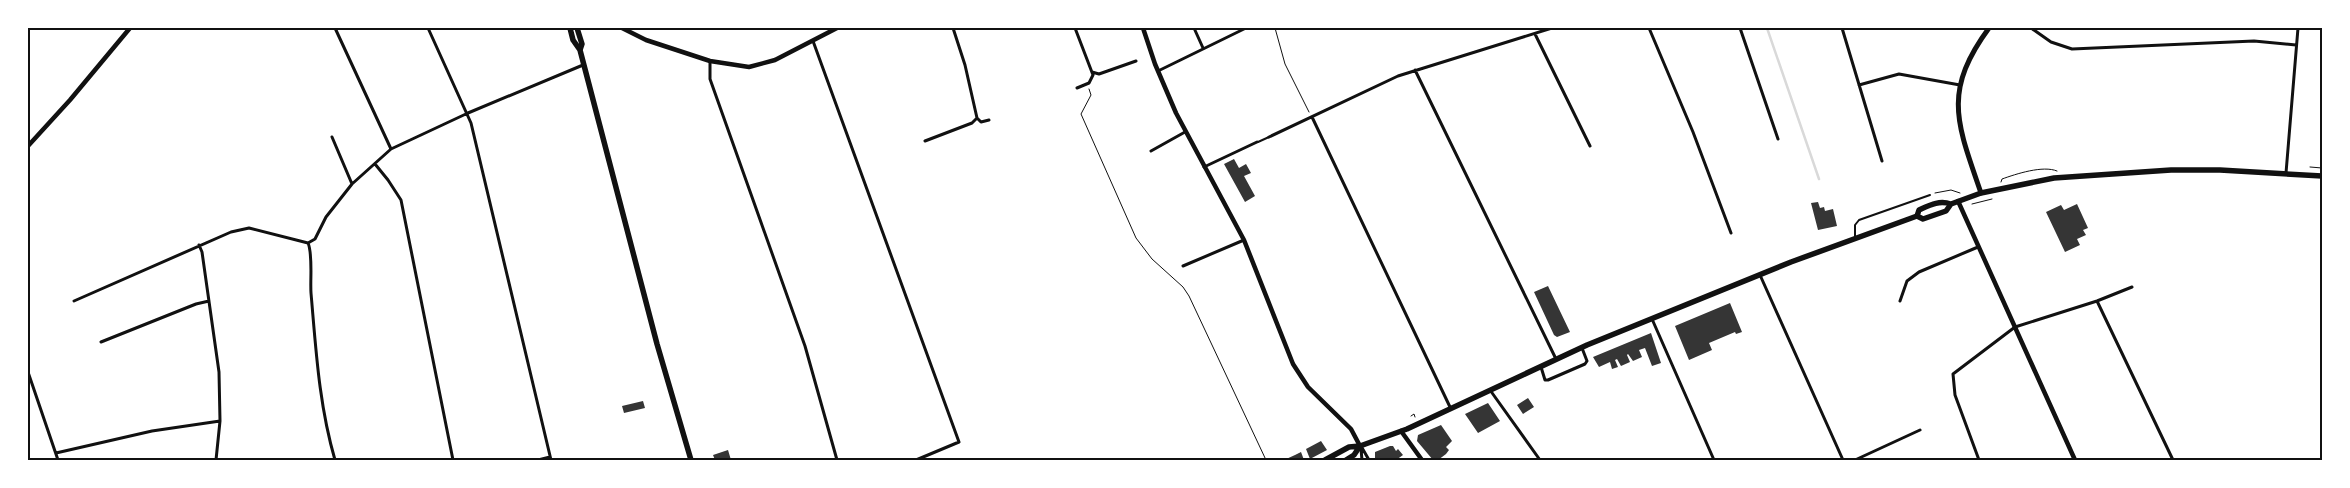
<svg xmlns="http://www.w3.org/2000/svg" width="2350" height="488" viewBox="0 0 2350 488" font-family="'Space Grotesk',sans-serif">
  <style>
    .lines { fill: none; stroke-linecap: round; stroke-linejoin: round }
    .stream { stroke: #d9d9d9; stroke-width: 2.5 }
    .building { fill: #353535 }
    .path { stroke: #111; stroke-width: 1 }
    .service { stroke: #111; stroke-width: 2 }
    .minor { stroke: #111; stroke-width: 3 }
    .tertiary { stroke: #111; stroke-width: 4.5 }
    .secondary { stroke: #111; stroke-width: 5 }
    .primary { stroke: #111; stroke-width: 5.5 }
    .neatline { fill: none; stroke: #111; stroke-width: 2 }
  </style>
  <rect width="100%" height="100%" fill="#fff"/>
  <g class="lines">
    <path class="stream" d="M1767,28L1819,179"/>
  </g>
  <path class="building" d="M1234,159L1239,168L1246,164L1251,173L1244,176L1255,196L1245,202L1224,164Z
    M1818,202L1820,208L1824,207L1825,211L1833,209L1837,226L1818,230L1811,203Z
    M2077,204L2088,228L2083,230L2086,235L2077,239L2080,245L2065,252L2046,212L2061,205L2064,210Z
    M1548,286L1570,332L1557,337L1554,335L1534,292Z
    M1730,303L1742,332L1736,334L1735,332L1709,343L1712,350L1689,360L1675,326Z
    M1651,333L1661,363L1652,366L1645,348L1639,350L1642,357L1633,361L1628,354L1627,355L1630,362L1621,366L1617,359L1615,360L1618,367L1612,369L1610,362L1599,367L1593,357Z
    M1528,398L1534,407L1523,414L1517,405Z
    M643,401L645,408L624,413L622,406Z
    M1488,403L1500,421L1478,433L1465,414Z
    M1441,425L1452,441L1446,447L1449,450L1446,454L1438,460H1433L1417,441L1418,435Z
    M1321,441L1327,450L1310,459L1306,449Z
    M1390,446H1393L1396,451L1398,449L1403,455L1396,460H1375V452Z
    M728,450L731,460H715L713,455Z
    M1301,452L1304,460H1284L1295,455Z"/>
  <g class="lines">
    <path class="path" d="M1275,28L1285,64L1309,112
      M1089,89L1091,95L1081,114L1136,238L1152,259L1183,287L1189,296L1266,460
      M2310,167L2322,168
      M2001,182L2002,179C2016,174 2043,165 2057,171
      M1935,193L1951,190L1960,193
      M1972,204L1992,199
      M1411,416L1414,414L1415,417"/>
    <path class="service" d="M1258,142L1269,137
      M1855,238V225L1859,220L1930,195"/>
    <path class="minor" d="M335,28L391,149
      M428,28L471,123L551,460
      M953,28L965,65L977,118L981,122L989,120
      M1075,28L1093,75L1089,83L1077,88
      M1194,28L1203,48
      M1649,28L1693,132L1731,233
      M1740,28L1778,139
      M1842,28L1882,161
      M2031,28L2051,42L2072,49L2254,41L2296,45
      M1535,34L1590,146
      M813,41L959,442L916,460
      M710,61V79L805,346L837,460
      M1415,70L1556,359
      M1158,71L1246,28
      M1092,72L1099,74L1136,61
      M1859,85L1899,74L1960,85
      M1312,117L1450,407
      M332,137L352,184
      M1269,137L1398,76L1552,28
      M925,141L972,123L977,118
      M1151,151L1185,132
      M375,164L388,180L401,200L453,460
      M1204,167L1257,142
      M2286,173L2298,28
      M308,243C313,254 310,280 311,293C316,350 319,405 335,460
      M199,245L202,252L219,372L220,421L216,460
      M1183,266L1244,240
      M1760,275L1843,460
      M74,301L231,232L249,228L308,243L315,239L326,217L352,184L391,149L468,113L583,65
      M1900,301L1907,281L1919,272L1978,247
      M2097,301L2173,460
      M1652,319L1714,460
      M101,342L196,304L209,301
      M1541,367L1545,380H1548L1585,364L1587,361L1582,348
      M28,372L58,460
      M1490,390L1540,460
      M1361,446L1369,460
      M1361,449L1362,460
      M56,453L152,431L220,421
      M538,460L550,457
      M1855,460L1920,430
      M1979,460L1955,395L1953,374L2015,327L2097,301L2132,287"/>
    <path class="tertiary" d="M622,28L646,40L710,61L749,67L775,60L837,28
      M1143,28L1155,64L1176,113L1244,240L1293,364L1308,387L1351,429L1360,446
      M28,146L70,100L130,28
      M1958,201L2075,460
      M1401,431L1422,460"/>
    <path class="secondary" d="M1981,193C1957,123 1942,92 1989,28"/>
    <path class="primary" d="M570,28L573,40L580,50L657,344L691,460
      M577,28L582,44L580,50
      M1917,216L1919,210C1930,205 1939,200 1951,204
      M1325,460L1349,447L1360,446L1407,429L1587,345L1791,262L1917,216L1923,219L1946,211L1951,204L1981,193L2054,178L2171,170H2220L2322,176
      M1346,460L1354,455L1360,446"/>
  </g>
  <rect width="2350" height="488" fill="none" stroke="#ffffff" stroke-width="58"/>
  <rect x="29" y="29" width="2292" height="430" class="neatline"/>
</svg>
